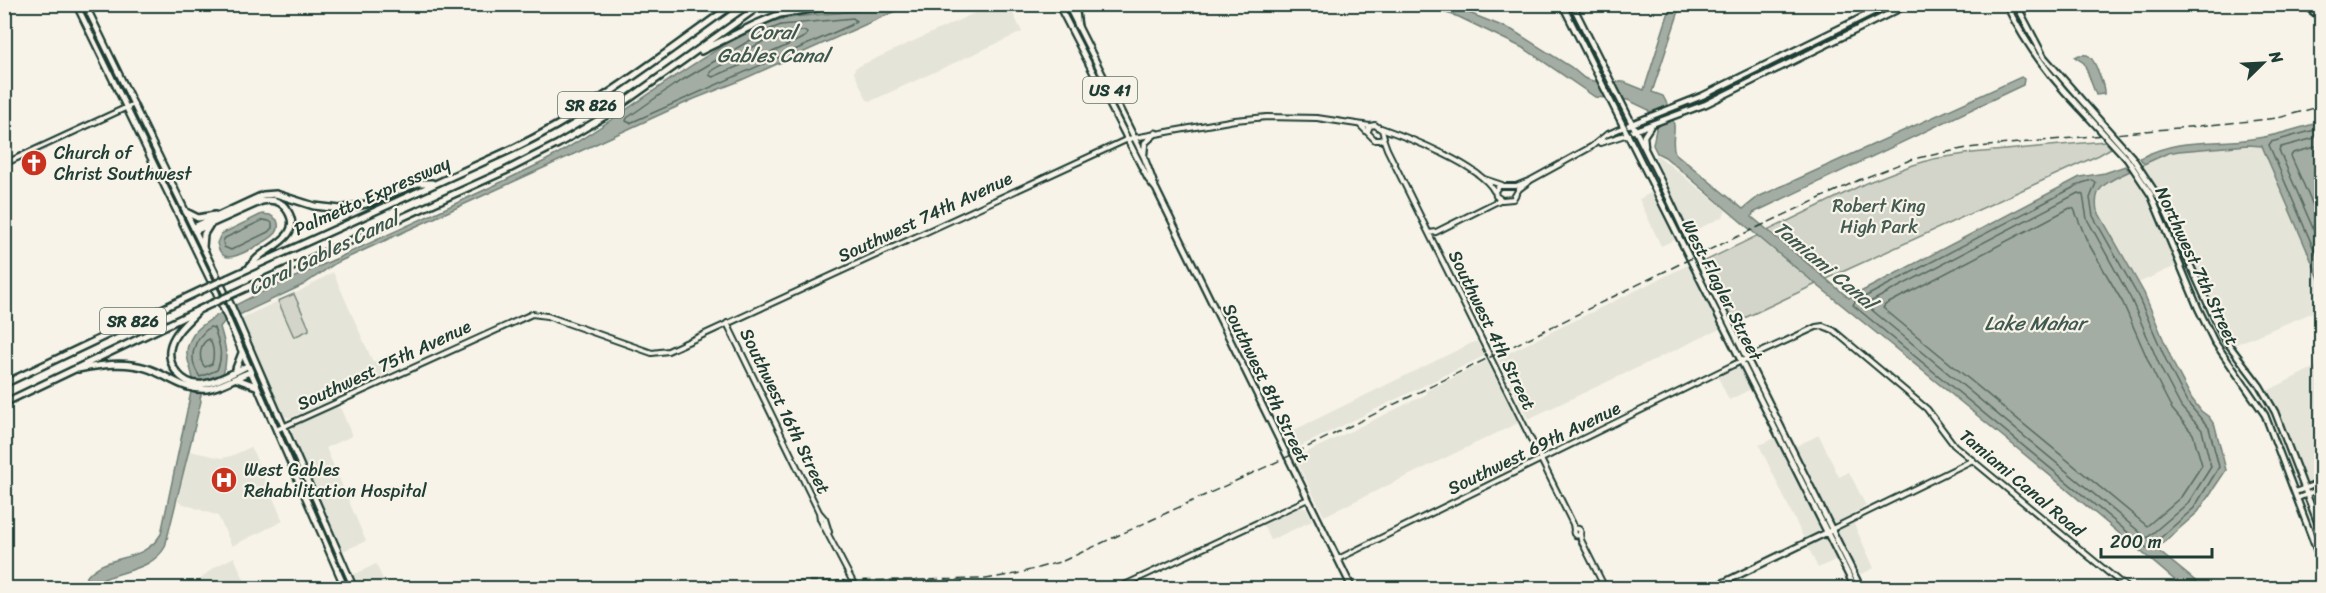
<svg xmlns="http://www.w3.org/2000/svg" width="2326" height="593" viewBox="0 0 2326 593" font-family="Sriracha,sans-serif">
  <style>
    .built { fill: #e5e4d9 }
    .green { fill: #d3d5ca; stroke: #79897f; stroke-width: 1.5 }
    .water { fill: #a4ada3; stroke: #6f8077; stroke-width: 1.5 }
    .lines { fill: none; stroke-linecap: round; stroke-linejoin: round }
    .shore { stroke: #546a60; stroke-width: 1.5 }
    .tertiary-casing { stroke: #1f3d34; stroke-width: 8 }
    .secondary-casing { stroke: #1f3d34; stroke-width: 9 }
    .primary-casing { stroke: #1f3d34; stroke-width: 9 }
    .motorway-casing { stroke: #1f3d34; stroke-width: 10 }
    .tertiary { stroke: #f7f3e8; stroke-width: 4 }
    .secondary { stroke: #f7f3e8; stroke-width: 4.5 }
    .primary { stroke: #f7f3e8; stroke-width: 4.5 }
    .motorway { stroke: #f7f3e8; stroke-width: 5 }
    .rail { stroke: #1f3d34; stroke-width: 1.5; stroke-dasharray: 9 4.5; stroke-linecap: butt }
    .secondary-bridge-casing { stroke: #1f3d34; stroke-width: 9; stroke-linecap: butt }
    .motorway-bridge-casing { stroke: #1f3d34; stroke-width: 10; stroke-linecap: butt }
    .secondary-bridge { stroke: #f7f3e8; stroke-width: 4.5 }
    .motorway-bridge { stroke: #f7f3e8; stroke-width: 5 }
    .labels { text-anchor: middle; stroke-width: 4.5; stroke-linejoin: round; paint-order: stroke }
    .shield { fill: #f7f3e8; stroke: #60746a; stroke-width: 1.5 }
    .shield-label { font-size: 16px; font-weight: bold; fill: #1f3d34 }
    .poi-label { font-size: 18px; fill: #1f3d34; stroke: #f7f3e8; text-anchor: start }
    .street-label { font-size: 18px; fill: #1f3d34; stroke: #f7f3e8 }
    .park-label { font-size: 18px; fill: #435b52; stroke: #f7f3e8 }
    .water-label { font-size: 20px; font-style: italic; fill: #405950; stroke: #f7f3e8 }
  </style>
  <rect width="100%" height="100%" fill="#f7f3e8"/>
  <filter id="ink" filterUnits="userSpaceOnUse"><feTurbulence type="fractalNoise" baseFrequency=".0167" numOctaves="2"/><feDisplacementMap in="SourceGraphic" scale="12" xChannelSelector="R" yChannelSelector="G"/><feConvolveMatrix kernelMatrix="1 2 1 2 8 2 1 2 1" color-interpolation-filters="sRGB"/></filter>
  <g filter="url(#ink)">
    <path class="built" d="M994,4L1009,5L1022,32L871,101L867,100L854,73L855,68Z
      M2248,145L2263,146L2321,283V309L2234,345L2228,338L2221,325L2164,199L2143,165L2156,158L2179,151Z
      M1657,155L1726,210L1723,217L1661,246L1639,199L1668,184L1655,157Z
      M2132,171L2147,193L2178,265L2138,283L2102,220L2096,202L2104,184Z
      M1690,264L1722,328L1528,419L1498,358Z
      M333,272L373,362L394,352L400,367L290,418L284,416L243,321L244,317L298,292Z
      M1474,342H1477L1484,356L1291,451L1285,438L1288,433Z
      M1487,361L1518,423L1324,516L1295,458L1427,394L1426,391Z
      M2321,364V478L2310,483L2305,480L2289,434L2267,391Z
      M1738,367L1744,370L1753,388L1729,400L1718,377Z
      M336,407L341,409L352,436L326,448L366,541L343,551L291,432L293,426Z
      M1819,435L1839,477L1849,472L1866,506L1850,515L1874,568L1862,574L1856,572L1848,554L1818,568L1759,445L1777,437L1786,451Z
      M251,447L283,521L232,546L218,516L178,502L189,451L222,458L231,456Z
      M1301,507L1307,509L1312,521L1271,540L1263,525Z
      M234,557L248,588H190L213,568Z
      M376,564L387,588H359L353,575Z"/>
    <path class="green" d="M873,5H889L841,13L780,19L801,13Z
      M2105,141L2111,148L2099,155L1831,277L1734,323L1703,262L1866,183L1910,166L1933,159L1972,153Z
      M294,294L309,328V330L294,337L278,301Z"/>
    <path class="water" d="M889,5H909L737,82L694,99L336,263L303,285L224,322L220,327C225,344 229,357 223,374L206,381L200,398L201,401L165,547C153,569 122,571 101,580C92,583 89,588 80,588C97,548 140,569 161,534L191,392C192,388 194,383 193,379C190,361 181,354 193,335C207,312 313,270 342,256C410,224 478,194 545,161C620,120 686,61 763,25C788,14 834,15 862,10C871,9 881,9 889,5Z
      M1421,5H1449L1512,30L1571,67L1584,78L1593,81L1624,82L1644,90L1671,5H1681L1652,92L1663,96C1668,105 1672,115 1674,125C1675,134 1671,143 1675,153L1743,209L1758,197L2021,77L2024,79L2023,85L1753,213L1752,217L1849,298L2080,177L2105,173L2125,166L2130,171C2112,180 2092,185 2097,210L2144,293L2174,365L2192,399L2201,411L2209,417L2215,426L2226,470L2198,512L2156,549L2204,588H2184C2058,481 1930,376 1801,272C1755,235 1711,195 1665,157L1657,153L1653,145L1656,129L1654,118L1647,109L1628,100L1595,97L1525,49L1459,17Z
      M2079,55C2082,55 2086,54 2089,56C2095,60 2105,87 2104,94L2096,95L2084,63L2075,57Z
      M2321,122V283L2262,146L2248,145L2179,151L2168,153L2144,164L2140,158C2183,136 2215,146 2258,138C2280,135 2301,127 2321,122Z
      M262,214L270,215L277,220C279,225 279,229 276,233C270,240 237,258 228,257C221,256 218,249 217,243L221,234Z"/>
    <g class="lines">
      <path class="shore" d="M853,18L856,21L851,25L630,123L626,121L627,118L674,85L766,31L781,25Z
        M804,31L807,33L806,36C777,52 744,63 713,77L709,75L711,71L769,38L782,33Z
        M2322,128L2271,142L2269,145L2322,268
        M2322,136L2281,147L2279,150L2322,249
        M2322,145L2293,153L2291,156L2322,226
        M2092,180L2096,183L2090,198L2093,216L2138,296L2169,367L2187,402L2209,428L2219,467L2194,508L2148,549L1853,305L1855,302L2082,183Z
        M2078,193L2083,195L2087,219L2131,299L2162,371L2181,407L2202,430L2211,467L2188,503L2147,538L1867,306L1868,303Z
        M2070,208L2074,209L2087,241L2123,303L2154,374L2172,409L2193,434L2202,465L2181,497L2147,526L1883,308L1885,305Z
        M263,220L269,221L272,223V228L268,232L231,250L224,247L223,241L225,238Z
        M210,327L214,328C219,343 224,355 217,370L200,377C187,359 193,339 210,327Z
        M209,339C214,346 214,356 212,364L205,367C198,360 199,343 209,339Z"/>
      <defs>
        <path id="tertiary" d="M1360,125L1375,140H1380L1384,137L1382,130L1375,125L1370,126L1368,131
          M1381,128C1409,138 1480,165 1494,191
          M1383,138L1387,149L1573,524L1574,530
          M1600,143L1628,134
          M4,164L134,104
          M1484,179L1502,185
          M1531,180L1519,189L1513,199L1502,200L1496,196L1495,191L1499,186H1516L1531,180L1591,147L1606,135L1624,127
          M1429,233L1436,232L1500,200
          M727,323L819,512L820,519L856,588
          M276,430L532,314L547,316L652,353L668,351L1128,139L1235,120L1267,117L1317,118L1370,126
          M2295,492L2322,482
          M2298,498L2322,488
          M819,512L825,519L829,532
          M1573.5 532a3.5 3.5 0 1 1 7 0a3.5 3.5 0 1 1-7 0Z
          M1832,529L1973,460
          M1580,533L1581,540L1605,588
          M1338,559L1733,365L1816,327L1823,326L1833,330L1927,409L1954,445L2127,588
          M1118,588L1308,499"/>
        <path id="secondary" d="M76,4L216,292L345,588
          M85,4L232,307L354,588
          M1562,4L1855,588
          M1572,4L1660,179L1696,256L1861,588
          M2006,4C2025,44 2049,76 2080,108
          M2016,4L2044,57L2084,103
          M1629,125L1702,96L1889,4
          M1633,131L1706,104L1909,4
          M1645,146L1644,136L1650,127
          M2132,157L2161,201L2223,337L2260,386L2275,412L2322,534
          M2127,159L2151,195L2198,308L2214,341L2265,415L2322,564
          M1712,588L1830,531"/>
        <path id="primary" d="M1058,4L1148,179L1156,189L1352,588
          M1067,4L1144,157L1155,186
          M1144,154L1145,143L1156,133"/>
        <path id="motorway" d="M1075,4L1078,27
          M2304,4L2322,18
          M701,51L756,24L780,14L843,4
          M186,212L198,218L215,215
          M194,227L263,195L276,194L314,206L340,209L366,204L418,183H432
          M195,231L262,201C272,199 282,201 287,210C303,234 274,245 260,256C256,259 253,263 250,266
          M203,247L204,234L209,226
          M228,278L512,149C592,111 662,55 734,4
          M235,293L505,171L558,144L605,116L762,4
          M197,312C187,322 175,332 171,345C165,365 183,387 204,384C219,382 234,372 247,366
          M78,369C100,365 124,361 146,368C166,374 185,392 207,389C221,387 236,377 250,372
          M235,371L242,353
          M237,379L256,386
          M4,384L204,289
          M4,403L211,304"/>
      </defs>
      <use href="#tertiary" class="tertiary-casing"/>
      <use href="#secondary" class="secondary-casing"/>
      <use href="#primary" class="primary-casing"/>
      <use href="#motorway" class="motorway-casing"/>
      <use href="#tertiary" class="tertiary"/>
      <use href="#secondary" class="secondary"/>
      <use href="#primary" class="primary"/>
      <use href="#motorway" class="motorway"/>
      <path class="rail" d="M701,588L758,582L986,579L1016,574L1063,561L1283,459L1696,256L1859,180L1913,159L1967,148L2251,121L2278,118L2322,106"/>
      <defs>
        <path id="secondary-bridge" d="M2084,103L2132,157
          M2080,108L2127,159"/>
        <path id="motorway-bridge" d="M204,289L228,278
          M211,304L235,293"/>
      </defs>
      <use href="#secondary-bridge" class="secondary-bridge-casing"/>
      <use href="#motorway-bridge" class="motorway-bridge-casing"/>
      <use href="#secondary-bridge" class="secondary-bridge"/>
      <use href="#motorway-bridge" class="motorway-bridge"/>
    </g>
  </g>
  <defs>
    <symbol id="church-disc" viewBox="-11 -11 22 22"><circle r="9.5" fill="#c8321e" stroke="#f7f3e8"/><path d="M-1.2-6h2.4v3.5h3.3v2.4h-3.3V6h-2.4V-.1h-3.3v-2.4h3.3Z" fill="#fff"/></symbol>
    <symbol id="hospital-disc" viewBox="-11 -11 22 22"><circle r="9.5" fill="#c8321e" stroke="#f7f3e8"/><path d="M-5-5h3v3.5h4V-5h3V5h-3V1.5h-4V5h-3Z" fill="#fff"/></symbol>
  </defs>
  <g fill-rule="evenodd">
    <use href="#church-disc" x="19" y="148" width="30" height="30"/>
    <use href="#hospital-disc" x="209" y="465" width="30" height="30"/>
  </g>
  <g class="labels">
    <g class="shield">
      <rect x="1083" y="77" width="54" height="26" rx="4.5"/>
      <rect x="558" y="92" width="66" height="26" rx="4.5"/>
      <rect x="100" y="308" width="66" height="26" rx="4.5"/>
    </g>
    <g class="shield-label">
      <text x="1110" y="96">US 41</text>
      <text x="591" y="111">SR 826</text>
      <text x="133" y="327">SR 826</text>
    </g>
    <g class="poi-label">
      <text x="54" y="159">Church of<tspan x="54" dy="21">Christ Southwest</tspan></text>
      <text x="244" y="476">West Gables<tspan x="244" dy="21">Rehabilitation Hospital</tspan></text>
    </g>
    <g class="street-label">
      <text transform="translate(372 196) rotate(-24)" y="6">Palmetto Expressway</text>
      <text transform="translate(925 217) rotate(-25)" y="6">Southwest 74th Avenue</text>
      <text transform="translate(2197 266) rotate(65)" y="6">Northwest 7th Street</text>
      <text transform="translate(1722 290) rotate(63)" y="6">West Flagler Street</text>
      <text transform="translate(1492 330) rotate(64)" y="6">Southwest 4th Street</text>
      <text transform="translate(384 365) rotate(-25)" y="6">Southwest 75th Avenue</text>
      <text transform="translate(1266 383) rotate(64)" y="6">Southwest 8th Street</text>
      <text transform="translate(785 411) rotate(64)" y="6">Southwest 16th Street</text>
      <text transform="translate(1534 448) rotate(-26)" y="6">Southwest 69th Avenue</text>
      <text transform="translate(2022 483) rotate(40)" y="6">Tamiami Canal Road</text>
    </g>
    <g class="park-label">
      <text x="1879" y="212">Robert King<tspan x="1879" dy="21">High Park</tspan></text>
    </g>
    <g class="water-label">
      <text x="773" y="39">Coral<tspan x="773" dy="23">Gables Canal</tspan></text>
      <text transform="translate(323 253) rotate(-26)" y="7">Coral Gables Canal</text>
      <text transform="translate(1825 265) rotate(40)" y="7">Tamiami Canal</text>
      <text x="2035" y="330">Lake Mahar</text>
    </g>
  </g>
  <rect width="2326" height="593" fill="none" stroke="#f7f3e8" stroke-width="24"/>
  <rect x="12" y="12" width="2302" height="569" fill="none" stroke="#1f3d34" stroke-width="2" filter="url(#ink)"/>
  <g transform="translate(2263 63) rotate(66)" stroke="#f7f3e8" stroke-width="4.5" paint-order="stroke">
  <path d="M0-4.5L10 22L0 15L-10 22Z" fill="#1f3d34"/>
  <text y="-9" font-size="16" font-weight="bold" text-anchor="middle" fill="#1f3d34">N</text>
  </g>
  <path d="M2101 548v9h111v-9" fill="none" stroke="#1f3d34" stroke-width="3"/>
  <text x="2110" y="548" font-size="18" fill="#1f3d34" stroke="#f7f3e8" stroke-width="4.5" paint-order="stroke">200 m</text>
</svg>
